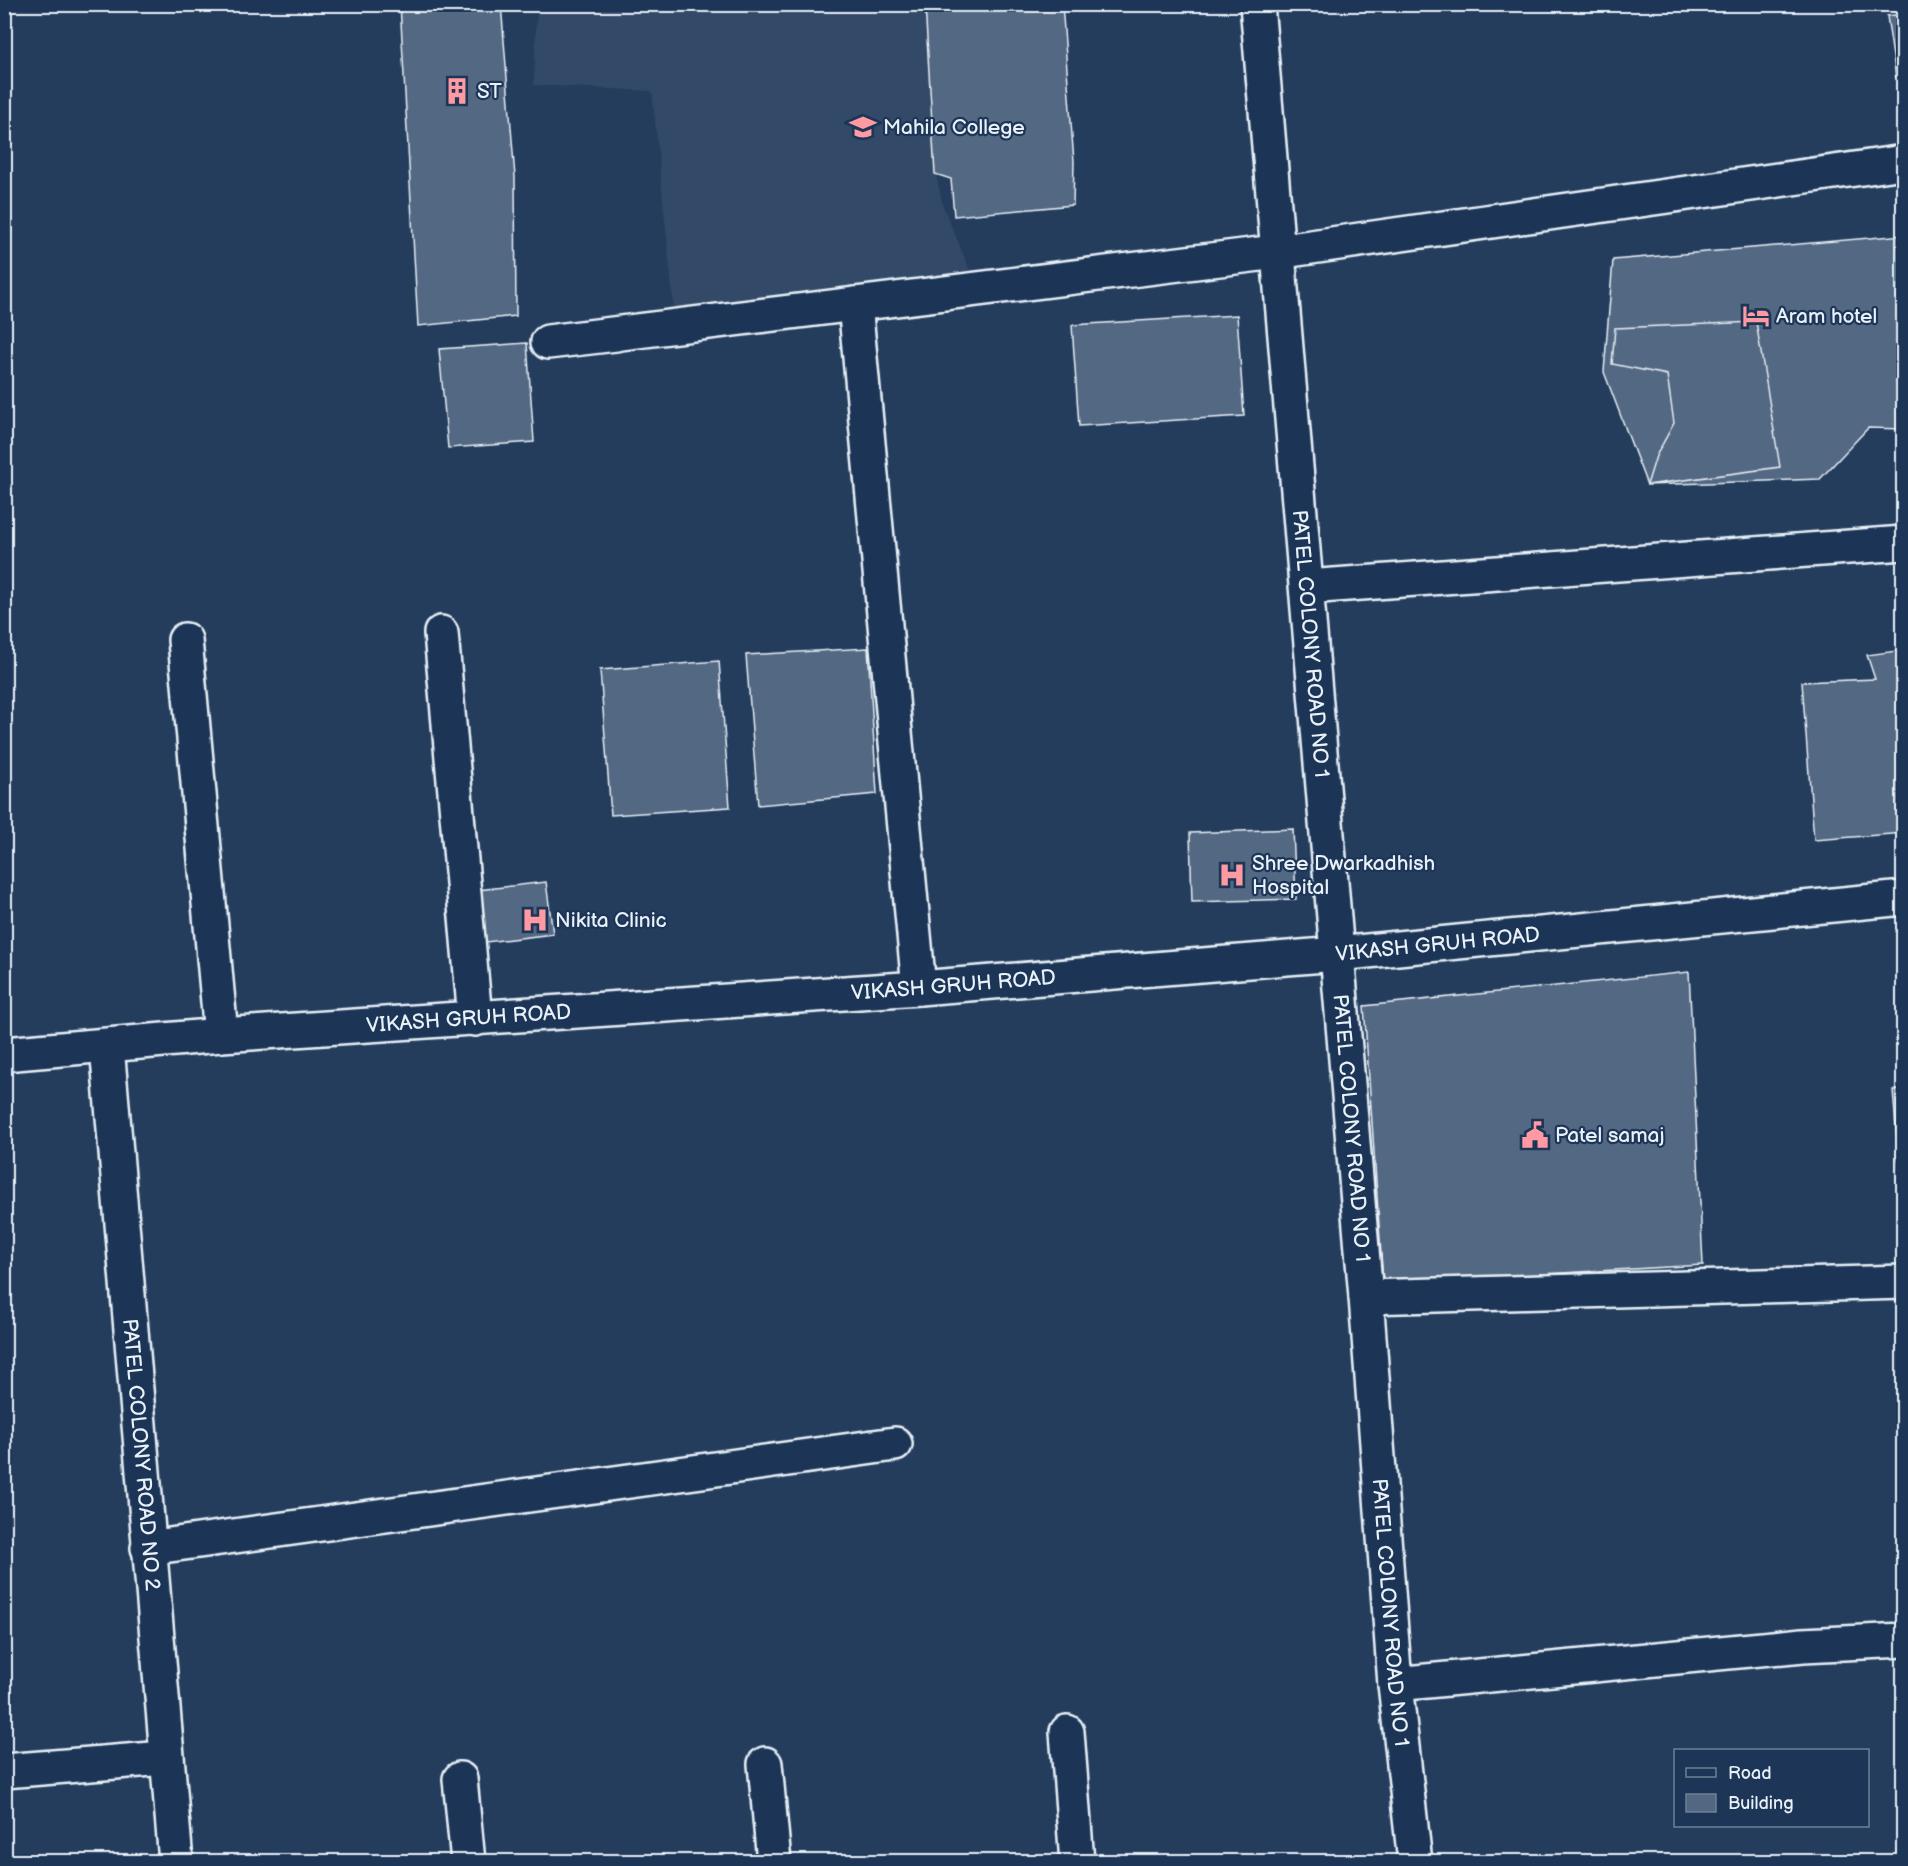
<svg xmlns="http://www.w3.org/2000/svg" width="1908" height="1866" viewBox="0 0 1908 1866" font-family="'Balsamiq Sans',sans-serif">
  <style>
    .built { fill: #334a68 }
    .building { fill: #536782; stroke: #e8f1f8; stroke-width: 1.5 }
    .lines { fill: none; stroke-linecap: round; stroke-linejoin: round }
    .minor-casing { stroke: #e8f1f8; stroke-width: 38 }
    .minor { stroke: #1d3557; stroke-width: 33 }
    .labels { text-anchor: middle; stroke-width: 4.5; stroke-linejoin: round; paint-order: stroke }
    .poi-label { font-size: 21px; fill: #e8f1f8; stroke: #1d3557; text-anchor: start }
    .street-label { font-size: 21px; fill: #e8f1f8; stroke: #1d3557 }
  </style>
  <rect width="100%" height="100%" fill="#253d5d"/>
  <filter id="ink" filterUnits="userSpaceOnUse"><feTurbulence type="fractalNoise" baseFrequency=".0167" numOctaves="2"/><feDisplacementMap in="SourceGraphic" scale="12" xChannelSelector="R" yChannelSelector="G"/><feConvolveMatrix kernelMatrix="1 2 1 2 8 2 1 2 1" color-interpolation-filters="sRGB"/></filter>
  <g filter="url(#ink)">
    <path class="built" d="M537,5H1062L1074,162L1073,205L954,216L951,180L936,174L943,206L978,290L674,309L652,91L534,85Z"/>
    <path class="building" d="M400,4H501L515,177L516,316L418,326Z
      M925,4H1062L1074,162L1073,205L954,216L951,179L935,174Z
      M1904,14V76L1896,77L1887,16Z
      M1904,235V429L1868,428L1820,479L1647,485L1604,372L1613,260Z
      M1237,315L1244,416L1079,426L1072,325Z
      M1756,322L1780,467L1647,485L1656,456L1674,423L1667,375L1612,364L1615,328Z
      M527,343L534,442L448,448L439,349Z
      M868,648L877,794L758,805L746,655Z
      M1904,650V833L1814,840L1802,682L1875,679L1867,655Z
      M719,661L730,807L611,815L600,670Z
      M1293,829L1296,899L1192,902L1190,833Z
      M546,882L553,934L486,942L478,890Z
      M1689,972L1703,1265L1383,1283L1364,1006Z
      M1893,1090H1904V1228Z"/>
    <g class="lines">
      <defs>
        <g id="minor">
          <path id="s1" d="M1257,4L1366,1297L1395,1684L1415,1862"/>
          <path d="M855,304L919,988"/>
          <path d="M616,334L548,342L1276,252L1904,162"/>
          <path d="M1307,587L1904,543"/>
          <path d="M441,633L475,1019"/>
          <path d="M185,640L221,1035"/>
          <path id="s2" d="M107,1046L176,1862"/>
          <path id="s3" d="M4,1054L221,1035L919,988L1337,954L1904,898"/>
          <path d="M1366,1297L1904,1282"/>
          <path d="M148,1548L895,1444"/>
          <path d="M1395,1684L1803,1645L1904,1640"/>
          <path d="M1067,1732L1077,1862"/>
          <path d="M765,1764L774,1862"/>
          <path d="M4,1771L165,1758"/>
          <path d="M460,1779L468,1862"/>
        </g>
      </defs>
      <use href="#minor" class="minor-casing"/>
      <use href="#minor" class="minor"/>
    </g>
  </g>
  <defs>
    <symbol id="building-bare" viewBox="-9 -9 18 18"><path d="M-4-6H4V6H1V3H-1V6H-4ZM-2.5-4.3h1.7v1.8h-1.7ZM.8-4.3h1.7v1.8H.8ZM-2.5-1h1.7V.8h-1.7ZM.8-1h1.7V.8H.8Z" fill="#ff9aa2" stroke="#1d3557" stroke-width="2.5" paint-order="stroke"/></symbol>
    <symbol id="university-bare" viewBox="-9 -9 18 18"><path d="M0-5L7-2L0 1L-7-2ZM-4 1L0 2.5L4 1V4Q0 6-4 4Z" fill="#ff9aa2" stroke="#1d3557" stroke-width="2.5" paint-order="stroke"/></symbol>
    <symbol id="hotel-bare" viewBox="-9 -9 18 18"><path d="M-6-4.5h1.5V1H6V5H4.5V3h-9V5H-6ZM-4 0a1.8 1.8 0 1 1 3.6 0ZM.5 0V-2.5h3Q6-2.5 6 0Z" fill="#ff9aa2" stroke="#1d3557" stroke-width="2.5" paint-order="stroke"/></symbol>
    <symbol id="hospital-bare" viewBox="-9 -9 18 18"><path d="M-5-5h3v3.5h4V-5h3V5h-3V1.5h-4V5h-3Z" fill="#ff9aa2" stroke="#1d3557" stroke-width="2.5" paint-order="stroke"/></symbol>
    <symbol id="civic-bare" viewBox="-9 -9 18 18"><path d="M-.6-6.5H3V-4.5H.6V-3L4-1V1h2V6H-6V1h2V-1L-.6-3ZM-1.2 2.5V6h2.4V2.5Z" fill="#ff9aa2" stroke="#1d3557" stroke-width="2.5" paint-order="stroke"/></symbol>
  </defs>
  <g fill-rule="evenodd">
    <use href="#building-bare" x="438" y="72" width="38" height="38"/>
    <use href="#university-bare" x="844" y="108" width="38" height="38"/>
    <use href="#hotel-bare" x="1737" y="297" width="38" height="38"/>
    <use href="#hospital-bare" x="1213" y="856" width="38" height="38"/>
    <use href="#hospital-bare" x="516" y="901" width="38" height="38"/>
    <use href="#civic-bare" x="1516" y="1116" width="38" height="38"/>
  </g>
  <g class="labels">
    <g class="poi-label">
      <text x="477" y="98">ST</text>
      <text x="883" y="134">Mahila College</text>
      <text x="1776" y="323">Aram hotel</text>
      <text x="1252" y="870">Shree Dwarkadhish<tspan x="1252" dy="24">Hospital</tspan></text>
      <text x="555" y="927">Nikita Clinic</text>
      <text x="1555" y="1142">Patel samaj</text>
    </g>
    <g class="street-label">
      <text dy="7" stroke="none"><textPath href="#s1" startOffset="642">PATEL COLONY ROAD NO 1</textPath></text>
      <text dy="7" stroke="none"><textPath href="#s3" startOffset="1438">VIKASH GRUH ROAD</textPath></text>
      <text dy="7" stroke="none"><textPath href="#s3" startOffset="952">VIKASH GRUH ROAD</textPath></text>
      <text dy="7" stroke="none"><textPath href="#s3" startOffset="466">VIKASH GRUH ROAD</textPath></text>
      <text dy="7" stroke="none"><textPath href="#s1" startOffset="1128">PATEL COLONY ROAD NO 1</textPath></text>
      <text dy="7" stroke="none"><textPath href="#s2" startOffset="410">PATEL COLONY ROAD NO 2</textPath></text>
      <text dy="7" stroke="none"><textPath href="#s1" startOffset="1614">PATEL COLONY ROAD NO 1</textPath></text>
    </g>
  </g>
  <rect width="1908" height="1866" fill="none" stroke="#1d3557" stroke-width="24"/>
  <rect x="12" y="12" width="1884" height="1842" fill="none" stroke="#e8f1f8" stroke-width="2" filter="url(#ink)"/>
  <rect x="1674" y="1749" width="195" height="78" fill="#1d3557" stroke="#6e8097" stroke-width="1.5"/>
  <rect x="1686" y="1768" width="30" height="9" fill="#1d3557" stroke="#6e8097" stroke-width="1.5"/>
  <text x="1728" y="1779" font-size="18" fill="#e8f1f8">Road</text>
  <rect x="1686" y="1794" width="30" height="18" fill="#536782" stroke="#6e8097" stroke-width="1.5"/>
  <text x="1728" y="1809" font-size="18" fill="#e8f1f8">Building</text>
</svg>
